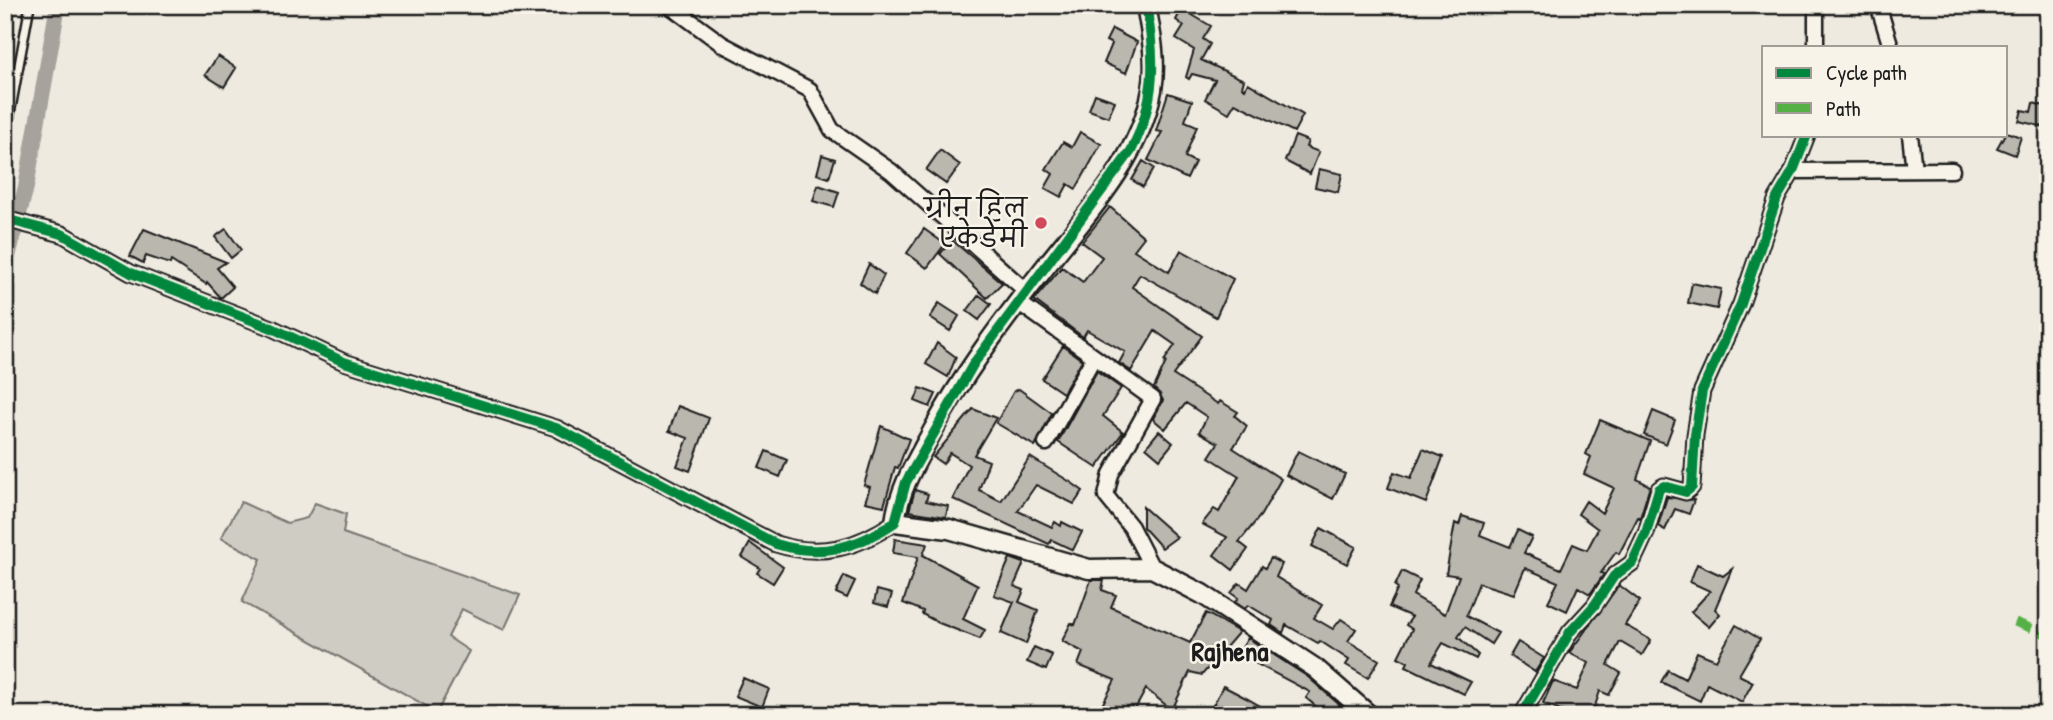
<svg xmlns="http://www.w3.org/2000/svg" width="2053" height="720" viewBox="0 0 2053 720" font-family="'Patrick Hand','Playpen Sans Deva',sans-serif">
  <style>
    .green { fill: #cfccc3; stroke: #767470; stroke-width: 2 }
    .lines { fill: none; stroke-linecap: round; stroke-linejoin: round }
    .canal { stroke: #a6a39d; stroke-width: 16 }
    .building { fill: #bab7af; stroke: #1c1c1c; stroke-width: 2 }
    .service-casing { stroke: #1c1c1c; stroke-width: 12 }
    .minor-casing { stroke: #1c1c1c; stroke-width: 19 }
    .tertiary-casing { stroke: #1c1c1c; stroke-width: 23 }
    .service { stroke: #f7f3e8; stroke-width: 7 }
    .minor { stroke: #f7f3e8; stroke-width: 14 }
    .tertiary { stroke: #f7f3e8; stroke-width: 18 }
    .quiet { stroke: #55b145; stroke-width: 9; stroke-dasharray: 18 9; stroke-linecap: butt }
    .cycleway-casing { stroke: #f7f3e8; stroke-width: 15 }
    .cycleway { stroke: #00873e; stroke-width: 10 }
    .poi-dot { fill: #d1495b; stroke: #f7f3e8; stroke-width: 2.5 }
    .labels { text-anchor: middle; stroke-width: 5; stroke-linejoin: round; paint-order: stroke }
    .poi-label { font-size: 26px; fill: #1c1c1c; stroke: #f7f3e8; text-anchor: end }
    .neighbourhood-label { font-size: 28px; font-weight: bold; fill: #1c1c1c; stroke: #f7f3e8 }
  </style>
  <rect width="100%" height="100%" fill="#eeeae0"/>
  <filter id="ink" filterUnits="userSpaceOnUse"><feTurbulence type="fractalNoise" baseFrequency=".0143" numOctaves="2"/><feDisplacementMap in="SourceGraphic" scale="14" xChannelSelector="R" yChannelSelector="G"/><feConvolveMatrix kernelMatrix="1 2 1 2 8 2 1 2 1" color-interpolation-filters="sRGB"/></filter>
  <g filter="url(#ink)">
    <path class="green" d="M241,502L287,523L307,518L315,503L346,514L343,533L520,595L504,630L462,609L448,637L469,651L437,712L242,602L261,559L221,538Z"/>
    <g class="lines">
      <path class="canal" d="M5,268L26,187L58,5"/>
    </g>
    <path class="building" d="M1182,9L1211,26L1203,39L1210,44L1201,60L1244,80L1242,87L1245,89L1248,83L1303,115L1294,132L1235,103L1229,113L1205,99L1215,80L1192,74L1189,79L1186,77L1194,50L1176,39L1184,26L1176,20Z
      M1112,29L1137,42L1126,73L1104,63L1112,44L1106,41Z
      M218,56L236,68L224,87L205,75Z
      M1168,93L1192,101L1185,121L1197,126L1185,157L1195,162L1187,179L1148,160L1162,132L1156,131Z
      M1095,94L1115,101L1108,117L1089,110Z
      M2033,103L2048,107L2044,127L2019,121L2022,110L2031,112Z
      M1080,132L1101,144L1076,189L1068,184L1061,197L1045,188L1053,174L1046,169L1063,142L1072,147Z
      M2006,132L2021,137L2015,155L1997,148Z
      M1295,136L1308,141L1306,147L1319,152L1310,174L1285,161Z
      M940,150L960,165L946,184L926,170Z
      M822,155L835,159L829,178L817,174Z
      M1143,161L1154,168L1143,187L1132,180Z
      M1319,169L1342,174L1338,192L1315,187Z
      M818,185L839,192L834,207L813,201Z
      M1110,207L1144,237L1134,250L1169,272L1181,250L1233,279L1216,317L1140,274L1132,287L1202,336L1173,375L1218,404L1220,401L1238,412L1235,416L1247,426L1233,448L1281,479L1261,515L1239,542L1248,549L1233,570L1214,555L1227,537L1202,524L1214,509L1219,512L1239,476L1209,457L1218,443L1199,432L1207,417L1186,403L1165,429L1153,419L1163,400L1154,388L1166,362L1164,361L1175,345L1155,331L1131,371L1119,363L1125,352L1087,330L1083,337L1034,300L1062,267L1083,282L1102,257L1082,242Z
      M144,229L226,262L217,268L233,287L221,298L207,282L206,284L171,261L170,264L146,256L143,263L130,256Z
      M226,229L241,250L231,258L215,237Z
      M924,229L945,244L927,268L907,253Z
      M952,240L1002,283L987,298L940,254Z
      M869,264L884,275L875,294L860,283Z
      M1692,283L1721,289L1717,309L1688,303Z
      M979,295L991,304L979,320L967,311Z
      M939,303L959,316L950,331L930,318Z
      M937,343L956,357L948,377L926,364Z
      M1063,346L1082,360L1063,393L1042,379Z
      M1097,371L1121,388L1103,416L1123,432L1097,468L1058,442Z
      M920,388L936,394L930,407L915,401Z
      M1019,389L1052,413L1035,446L996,423L1014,391Z
      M678,406L709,418L690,471L677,466L688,438L669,431Z
      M973,409L996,418L974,455L989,461L979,490L1001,501L1030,457L1072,483L1083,491L1074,504L1036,485L1018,511L1052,527L1055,522L1061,526L1062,522L1082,532L1073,550L1052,540L1049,544L953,499L969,465L950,453L943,464L933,457Z
      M1653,411L1675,420L1666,444L1644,435Z
      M1600,420L1650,441L1637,479L1650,486L1640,518L1638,517L1619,554L1616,552L1601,573L1604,574L1590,594L1578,587L1567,611L1548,602L1558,582L1525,568L1514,594L1479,583L1466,616L1498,633L1491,644L1465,627L1458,637L1478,655L1476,659L1443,643L1431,663L1471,682L1464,694L1406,666L1408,662L1398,657L1412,629L1406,625L1412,617L1389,607L1398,588L1395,586L1402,571L1420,580L1413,595L1445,614L1459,576L1446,574L1455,523L1459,525L1462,516L1484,523L1480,535L1510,547L1518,530L1532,537L1524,553L1561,569L1573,544L1587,550L1598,529L1578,514L1586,501L1602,513L1614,488L1584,474L1591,457L1586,454Z
      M881,426L909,439L898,468L895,467L884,506L865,502L870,487L864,485Z
      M1159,431L1173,443L1160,459L1146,447Z
      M1423,449L1443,457L1426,503L1388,488L1394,472L1411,478Z
      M766,451L787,460L780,477L759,468Z
      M1298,451L1345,474L1333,499L1286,475Z
      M915,490L928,494L926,501L948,506L946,517L909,511Z
      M1667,497L1694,500L1689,514L1675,509L1665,530L1658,526Z
      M1143,507L1177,537L1162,548L1143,527Z
      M1321,528L1356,547L1347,564L1312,546Z
      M895,539L927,544L923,555L978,585L963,619L985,630L980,639L939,623L922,614L923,611L903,603L918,557L893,553Z
      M750,543L783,567L773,583L757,573L760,568L742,557Z
      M1010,558L1024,563L1014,586L1024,590L1019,602L1038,610L1026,644L1001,633L1014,602L994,595Z
      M1271,558L1282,564L1276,577L1322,605L1314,618L1333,629L1341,619L1356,629L1348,641L1379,660L1368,678L1346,665L1349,660L1320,641L1318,643L1286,625L1283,633L1271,625L1273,620L1248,605L1245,609L1235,602L1238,598L1231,593L1239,583L1248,589L1262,566L1265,568Z
      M1697,564L1723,576L1732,569L1715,609L1720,614L1709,627L1691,612L1710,591L1690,582Z
      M844,576L855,581L847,598L836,593Z
      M1091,580H1104L1102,590L1116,595L1111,607L1190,643L1206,613L1239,632L1202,675L1190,672L1172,710L1146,689L1132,715H1097L1115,680L1078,665L1083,652L1062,641L1071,623L1075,625Z
      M1619,585L1640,601L1625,625L1651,640L1642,655L1620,642L1608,665L1621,673L1609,695L1600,691L1592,715H1573L1543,703L1553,681L1577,690L1589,663L1569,653Z
      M877,590L892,594L888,607L874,603Z
      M1736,625L1760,639L1739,675L1753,682L1742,702L1707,684L1700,701L1661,682L1668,670L1685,679L1697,652L1716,660Z
      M1248,638L1308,677L1351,715H1326L1306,698L1310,692L1238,654Z
      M1518,642L1544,658L1535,672L1510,656Z
      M1034,647L1052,655L1046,670L1027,662Z
      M743,678L769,689L762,707L735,696Z
      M1223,686L1246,698L1276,715H1208Z"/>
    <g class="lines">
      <defs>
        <path id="service" d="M5,141L30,5"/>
        <path id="minor" d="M669,5L722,44L810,90L832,130L891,171L1026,291
          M1816,5V47
          M1878,5L1891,47
          M1910,135L1914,170
          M1793,171L1952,170
          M5,219L62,234L131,273L272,328L344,362L556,428L776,544C821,558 857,548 895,522
          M1018,302L1153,399L1111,474L1106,496L1131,527L1152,568
          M1046,443L1094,357
          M1522,715L1570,632L1594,606L1614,576L1632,563L1646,533L1659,489L1664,486L1686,492L1692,487L1695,435L1702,391L1741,304L1777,198L1793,171L1807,135"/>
        <path id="tertiary" d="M1146,5C1151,33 1157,62 1152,90C1139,162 1082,219 1039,275C1000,325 961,377 931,434C916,462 899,489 895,522L949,529L1089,569L1152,568L1202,594L1315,668L1369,715"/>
      </defs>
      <use href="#service" class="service-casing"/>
      <use href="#minor" class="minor-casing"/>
      <use href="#tertiary" class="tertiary-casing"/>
      <use href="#service" class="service"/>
      <use href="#minor" class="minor"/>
      <use href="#tertiary" class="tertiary"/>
      <path class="quiet" d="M2015,622L2048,635"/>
      <defs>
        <path id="cycleway" d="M5,219L62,234L131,273L272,328L344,362L556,428L776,544C821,558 857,548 895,522L906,482L974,363L1131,151C1156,102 1156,58 1146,5
          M1522,715L1570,632L1594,606L1614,576L1632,563L1646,533L1659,489L1664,486L1686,492L1692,487L1695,435L1702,391L1741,304L1777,198L1793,171L1807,135"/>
      </defs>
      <use href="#cycleway" class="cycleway-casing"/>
      <use href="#cycleway" class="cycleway"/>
    </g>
  </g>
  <circle class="poi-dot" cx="1041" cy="223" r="7"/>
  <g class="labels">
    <g class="poi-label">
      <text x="1027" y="217">ग्रीन हिल<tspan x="1027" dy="30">एकेडेमी</tspan></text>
    </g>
    <g class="neighbourhood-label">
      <text x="1230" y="661">Rajhena</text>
    </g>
  </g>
  <rect width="2053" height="720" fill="none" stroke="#f7f3e8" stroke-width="28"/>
  <rect x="14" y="14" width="2025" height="692" fill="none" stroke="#1c1c1c" stroke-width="2.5" filter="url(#ink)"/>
  <rect x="1762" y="46" width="245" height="91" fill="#f7f3e8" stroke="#9f9d96" stroke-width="2"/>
  <rect x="1776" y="68" width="35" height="10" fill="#00873e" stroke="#9f9d96" stroke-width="2"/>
  <text x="1826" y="80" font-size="21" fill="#1c1c1c">Cycle path</text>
  <rect x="1776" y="103" width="35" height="10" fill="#55b145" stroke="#9f9d96" stroke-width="2"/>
  <text x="1826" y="116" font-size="21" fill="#1c1c1c">Path</text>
</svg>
